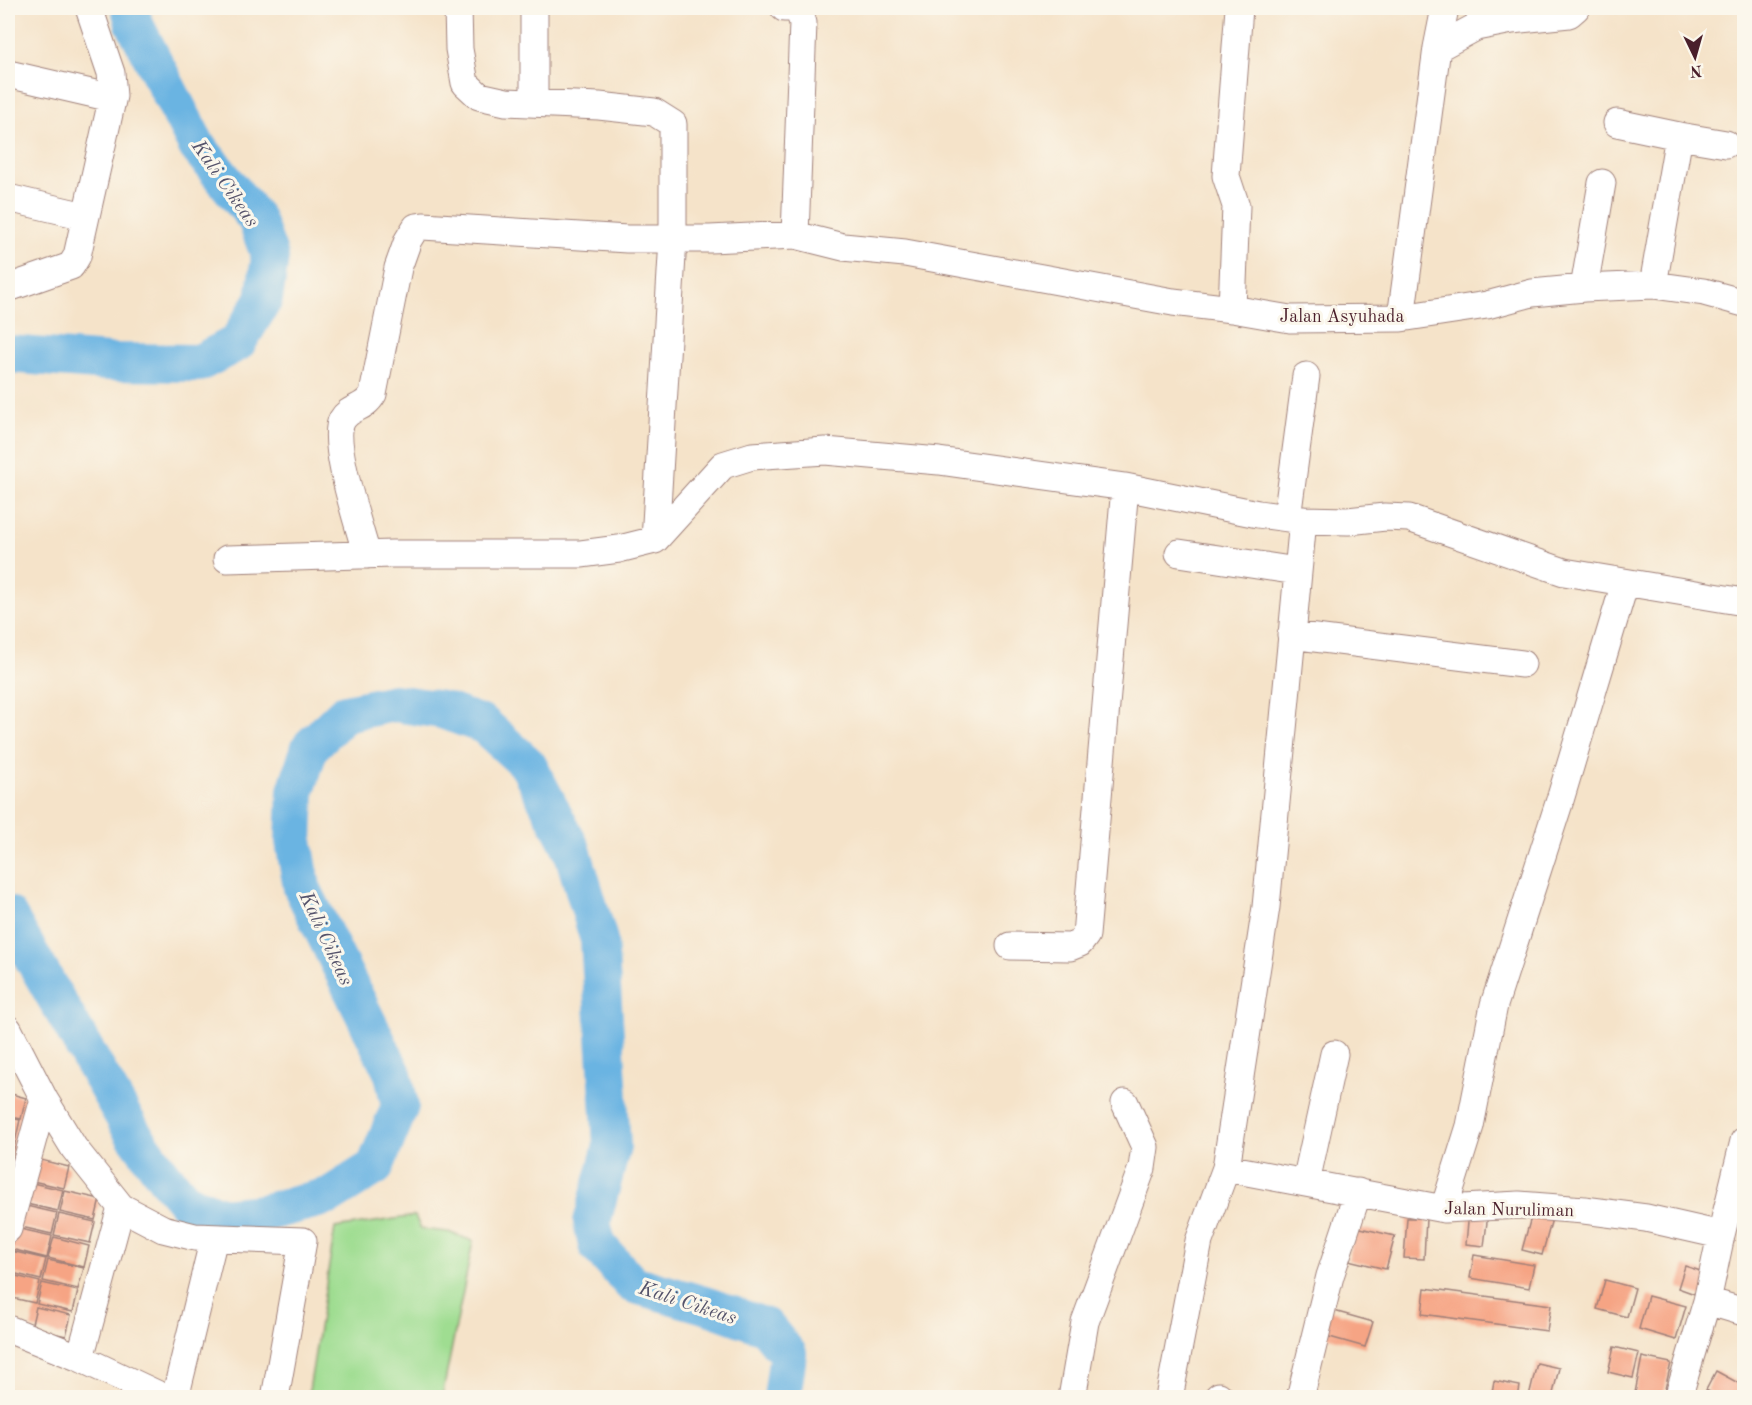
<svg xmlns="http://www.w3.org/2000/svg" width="1752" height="1405" viewBox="0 0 1752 1405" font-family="'Old Standard TT',serif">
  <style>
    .green { fill: #9fdd91; stroke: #747e5e; stroke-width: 1.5 }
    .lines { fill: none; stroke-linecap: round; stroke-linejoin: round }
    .river { stroke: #6ab4e2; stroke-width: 38 }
    .building { fill: #f6a484 }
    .minor-casing { stroke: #a0817a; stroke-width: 29 }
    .minor { stroke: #fff; stroke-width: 27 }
    .labels { text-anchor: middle; stroke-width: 6; stroke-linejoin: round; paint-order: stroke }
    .street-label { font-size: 18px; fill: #4a1f2b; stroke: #fbf7ec }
    .water-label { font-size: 20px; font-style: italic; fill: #55536b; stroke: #fbf7ec }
  </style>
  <rect width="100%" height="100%" fill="#fbf7ec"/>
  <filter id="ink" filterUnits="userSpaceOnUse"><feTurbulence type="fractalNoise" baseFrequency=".0167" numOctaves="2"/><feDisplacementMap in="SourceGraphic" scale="12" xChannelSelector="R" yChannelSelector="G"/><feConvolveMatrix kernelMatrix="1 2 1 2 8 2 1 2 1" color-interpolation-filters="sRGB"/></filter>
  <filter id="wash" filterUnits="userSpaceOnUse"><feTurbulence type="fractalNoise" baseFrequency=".008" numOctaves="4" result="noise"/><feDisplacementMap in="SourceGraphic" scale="24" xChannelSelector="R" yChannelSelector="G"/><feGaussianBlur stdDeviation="1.35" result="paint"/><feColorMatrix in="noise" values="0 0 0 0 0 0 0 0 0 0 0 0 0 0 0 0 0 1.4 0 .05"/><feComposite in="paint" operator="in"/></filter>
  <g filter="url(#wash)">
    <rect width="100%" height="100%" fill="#f5e3c9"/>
    <path class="green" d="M415,1216L421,1229L448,1232L473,1241L442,1397H308L335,1228Z"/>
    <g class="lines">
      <path class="river" d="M8,354L108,362L199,363L237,343L264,299L270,257L256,219L197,146L134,23L130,8
        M8,915L133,1133L164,1176L185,1201L222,1217L263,1213L329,1196L375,1167L400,1106L393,1074L302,888L294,841L296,791L310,747L345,713L394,703L442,710L484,725L528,765L572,850L599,940L612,1146L592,1222L597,1245L632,1284L708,1306L766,1327L788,1354L782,1398"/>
    </g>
    <g id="blocks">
      <path class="building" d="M8,245L15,247L8,271Z
        M8,1093L26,1098L21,1119L8,1116Z
        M8,1117L20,1120L15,1142L8,1140Z
        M8,1142L15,1143L10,1165L8,1164Z
        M33,1158L69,1167L64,1188L28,1180Z
        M28,1182L63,1190L58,1211L22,1203Z
        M65,1191L100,1199L95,1220L60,1212Z
        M22,1205L57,1213L52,1234L17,1226Z
        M1533,1210L1553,1215L1542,1255L1522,1250Z
        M1469,1211L1488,1214L1484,1246L1466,1244Z
        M59,1214L95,1222L90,1243L54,1235Z
        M1407,1218H1426L1424,1259L1404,1258Z
        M1356,1227L1395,1236L1386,1269L1348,1260Z
        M16,1228L52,1236L47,1258L11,1249Z
        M54,1237L89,1246L84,1267L48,1258Z
        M11,1251L46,1259L41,1280L8,1272Z
        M1474,1255L1534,1265L1529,1288L1470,1278Z
        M48,1260L84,1268L78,1289L43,1281Z
        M1685,1266L1710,1274L1703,1297L1678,1288Z
        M8,1274L40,1282L35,1303L8,1297Z
        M1605,1280L1635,1288L1627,1317L1597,1309Z
        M42,1283L78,1291L73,1312L37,1304Z
        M1425,1288L1551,1305L1547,1331L1422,1314Z
        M1648,1296L1686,1306L1676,1340L1639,1329Z
        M36,1307L71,1315L66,1336L31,1328Z
        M1327,1309L1373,1322L1365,1347L1319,1334Z
        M1614,1347L1639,1353L1633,1378L1608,1372Z
        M1642,1357L1671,1363L1663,1398H1634Z
        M1537,1363L1559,1368L1552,1398L1529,1396Z
        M1716,1371L1742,1385L1736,1398H1720L1706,1390Z
        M1494,1381L1520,1386L1518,1398H1491Z"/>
    </g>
  </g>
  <g filter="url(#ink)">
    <use href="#blocks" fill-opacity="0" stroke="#a0817a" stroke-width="1.5"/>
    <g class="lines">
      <defs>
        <path id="minor" d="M458,8L459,49L465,83L479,96L506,102L599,106L654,112L673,124V239L655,540
          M534,8V103
          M784,8H796L800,14L803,23L795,235
          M1437,48L1476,27L1512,20L1569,14L1576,8
          M8,74L112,98
          M1617,123L1679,136
          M8,198L85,216
          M1653,285L1679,136L1726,144
          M8,288L71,266L77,256L113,96L111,73L89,8
          M1584,288L1602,183
          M1232,309L1236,206L1226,176L1239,8
          M1401,318L1437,48L1445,8
          M1287,518L1306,376
          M1179,553L1297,571
          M367,555C360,529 330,441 342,420C350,406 364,410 373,394L398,268L408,240L416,227L423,226L627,239H710L795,235L843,247L905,253L1173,302L1232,309L1290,319L1401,318L1487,305L1532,293L1584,288L1653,285L1704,292L1744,303
          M227,559L392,554H581L619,549L655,540L723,465L752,456L825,451L939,461L1125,487L1258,514L1303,520L1348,521L1385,517L1409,518L1564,572L1744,602
          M1291,635L1522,664
          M1010,946L1070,947L1080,943L1086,935L1125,487
          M8,1029L44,1099L74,1148L121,1207L163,1229L195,1237L303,1241L275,1398
          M1226,1168L1444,1209L1519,1205L1584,1210L1646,1218L1721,1235
          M1306,1182L1334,1054
          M1444,1209L1470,1126L1494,1005L1560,800L1625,583
          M8,1229L44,1099
          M1707,1301L1744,1312
          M8,1329L80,1358L165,1398
          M80,1358L121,1207
          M175,1398L214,1238
          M1072,1398L1085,1322L1142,1168L1145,1147L1125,1103
          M1169,1398L1199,1241L1226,1168L1266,907L1303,520
          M1217,1398L1219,1396
          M1300,1398L1330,1276L1358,1192
          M1678,1398L1707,1301L1721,1235L1744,1141"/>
      </defs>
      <use href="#minor" class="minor-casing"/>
      <use href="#minor" class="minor"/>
    </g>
  </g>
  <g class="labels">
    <g class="street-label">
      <text x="1342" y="322">Jalan Asyuhada</text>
      <text transform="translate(1509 1209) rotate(1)" y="6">Jalan Nuruliman</text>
    </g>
    <g class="water-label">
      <text transform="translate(226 183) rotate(55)" y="7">Kali Cikeas</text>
      <text transform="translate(327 938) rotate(65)" y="7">Kali Cikeas</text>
      <text transform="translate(688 1302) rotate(18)" y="7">Kali Cikeas</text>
    </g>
  </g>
  <rect width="1752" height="1405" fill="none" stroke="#fbf7ec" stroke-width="30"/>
  <g transform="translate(1695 57) rotate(175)" stroke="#fbf7ec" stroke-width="4.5" paint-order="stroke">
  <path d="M0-4.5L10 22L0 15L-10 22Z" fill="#4a1f2b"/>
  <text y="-9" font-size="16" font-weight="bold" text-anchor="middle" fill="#4a1f2b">N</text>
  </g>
</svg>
